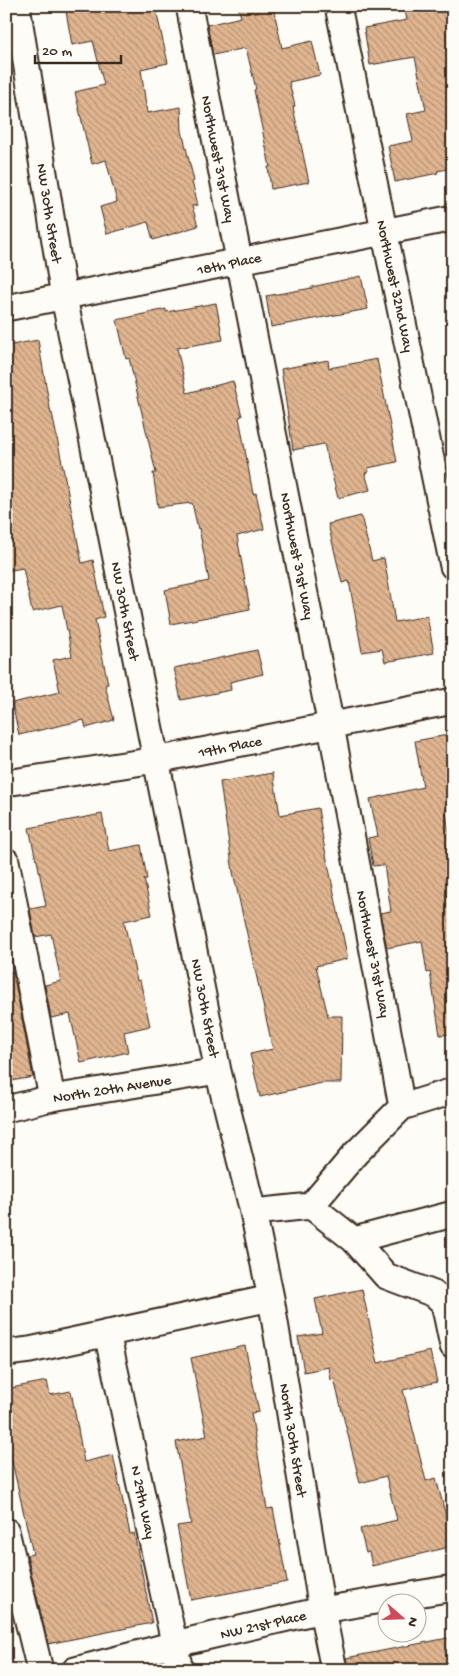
<svg xmlns="http://www.w3.org/2000/svg" width="459" height="1676" viewBox="0 0 459 1676" font-family="'Gochi Hand',sans-serif">
  <style>
    .building { fill: url(#building-back-hatch); stroke: #3b2a1e }
    .lines { fill: none; stroke-linecap: round; stroke-linejoin: round }
    .street-casing { stroke: #3b2a1e; stroke-width: 29 }
    .street { stroke: #fdfcf7; stroke-width: 25 }
    .labels { text-anchor: middle; stroke-width: 4.5; stroke-linejoin: round; paint-order: stroke }
    .street-label { font-size: 15px; fill: #3b2a1e; stroke: #fdfcf7 }
  </style>
  <defs>
    <pattern id="building-back-hatch" width="6" height="6" patternUnits="userSpaceOnUse" patternTransform="scale(1.25)"><rect width="6" height="6" fill="#e0b590"/><path d="M-1 5l2 2M0 0l6 6M5-1l2 2" fill="none" stroke="#b79375"/></pattern>
  </defs>
  <rect width="100%" height="100%" fill="#fdfcf7"/>
  <filter id="ink" filterUnits="userSpaceOnUse"><feTurbulence type="fractalNoise" baseFrequency=".02" numOctaves="2"/><feDisplacementMap in="SourceGraphic" scale="10" xChannelSelector="R" yChannelSelector="G"/><feConvolveMatrix kernelMatrix="1 2 1 2 8 2 1 2 1" color-interpolation-filters="sRGB"/></filter>
  <g filter="url(#ink)">
    <path class="building" d="M65,6H155L168,63L141,69L147,113L181,107L182,131L194,181L192,182L198,205L192,206L198,226L153,240L148,222L107,234L100,207L117,202L106,160L92,164L75,92L104,85L93,41L72,45Z
      M238,6H273L282,48L312,41L320,75L289,82L295,106L293,107L309,182L271,189L268,167H270L254,90L256,89L246,48L213,55L207,25L241,17Z
      M404,6H453V168L437,171L438,173L395,182L388,146L413,141L407,114L426,110L415,57L370,65L364,28L407,20Z
      M361,276L368,309L271,327L266,296L312,288V287Z
      M216,303L223,340L177,348L187,393L233,381L242,416L239,417L253,494L256,493L264,529L237,536L250,609L171,624L165,590L209,581L199,528L198,529L192,503L158,507L153,473H156L129,358L126,359L117,320L166,309V312Z
      M38,340L51,414L52,413L82,563L93,560L104,617L95,620L108,684L105,685L114,720L86,728L84,720L19,735L12,703L60,692L53,660L72,656L62,605L32,612L23,568L6,571V346Z
      M377,359L397,462L368,468L369,472L365,473L370,490L338,498L324,444L293,450L281,369L328,360L329,368Z
      M361,516L372,561L384,558L395,622L427,616L434,653L385,662L382,649L362,652L349,581L342,583L328,524Z
      M257,650L263,674L230,682L231,690L181,700L174,668Z
      M453,734V810L446,811L452,854L446,855L453,898V1034L440,1035L430,972L427,973L422,941L387,948L380,913L391,911L384,865L373,866L368,838L378,836L370,799L423,787L415,741Z
      M273,773L280,815L318,808L323,840L347,955V959L316,966L328,1016H342L341,1083H322L260,1097L250,1054L273,1049L233,872L220,782Z
      M102,814L109,851L141,845L147,879H144L152,915L124,921L137,981L140,980L150,1026L124,1032L128,1052L81,1063L70,1014L51,1018L45,985L61,981L51,934L35,937L30,909L46,906L37,860H36L29,828Z
      M6,972H13L33,1077L6,1082Z
      M362,1289L378,1363L430,1351L437,1382L403,1390L426,1481L436,1478L448,1524L453,1523V1546L372,1566L369,1552L366,1553L360,1529L397,1520L386,1476L360,1483L334,1379L331,1380L329,1367L304,1372L298,1337L322,1333L315,1299Z
      M245,1346L259,1412L251,1413L267,1509L273,1508L287,1582L191,1600L177,1526L191,1524L176,1442L207,1436L191,1358Z
      M47,1381L50,1395L71,1391L84,1462L113,1455L130,1534L134,1533L152,1623L48,1644L27,1555L33,1554L6,1435V1389Z
      M453,1637V1670H348L346,1658Z"/>
    <g class="lines">
      <defs>
        <path id="street" d="M17,6L64,297L218,1071L253,1212L271,1298L322,1610L334,1670
          M189,6L331,726L402,1107
          M338,6L453,566
          M6,308L453,218
          M6,783L156,760L453,701
          M6,861L52,1098
          M6,1109L52,1098L218,1071
          M311,1206L356,1153L402,1107L453,1091
          M253,1212L311,1206L354,1240L386,1276L434,1294L444,1303L453,1346
          M354,1240L453,1214
          M107,1333L180,1670
          M6,1353L30,1350L271,1298
          M6,1531L40,1670
          M75,1670L175,1644L322,1610L453,1588"/>
      </defs>
      <use href="#street" class="street-casing"/>
      <use href="#street" class="street"/>
    </g>
  </g>
  <g class="labels">
    <g class="street-label">
      <text transform="translate(219 159) rotate(79)" y="5">Northwest 31st Way</text>
      <text transform="translate(50 213) rotate(81)" y="5">NW 30th Street</text>
      <text transform="translate(229 263) rotate(-12)" y="5">18th Place</text>
      <text transform="translate(396 286) rotate(78)" y="5">Northwest 32nd Way</text>
      <text transform="translate(298 556) rotate(79)" y="5">Northwest 31st Way</text>
      <text transform="translate(126 611) rotate(79)" y="5">NW 30th Street</text>
      <text transform="translate(230 746) rotate(-11)" y="5">19th Place</text>
      <text transform="translate(374 954) rotate(79)" y="5">Northwest 31st Way</text>
      <text transform="translate(206 1008) rotate(79)" y="5">NW 30th Street</text>
      <text transform="translate(112 1088) rotate(-9)" y="5">North 20th Avenue</text>
      <text transform="translate(294 1440) rotate(81)" y="5">North 30th Street</text>
      <text transform="translate(144 1502) rotate(78)" y="5">N 29th Way</text>
      <text transform="translate(263 1624) rotate(-13)" y="5">NW 21st Place</text>
    </g>
  </g>
  <rect width="459" height="1676" fill="none" stroke="#fdfcf7" stroke-width="25"/>
  <rect x="12" y="12" width="434" height="1651" fill="none" stroke="#3b2a1e" stroke-width="2" filter="url(#ink)"/>
  <g transform="translate(402 1618) rotate(110)"><circle r="24" fill="#fdfcf7" stroke="#afa8a0"/>
  <path d="M0-4L9 19L0 12L-9 19Z" fill="#d1495b"/>
  <text y="-8" font-size="14" font-weight="bold" text-anchor="middle" fill="#3b2a1e">N</text>
  </g>
  <path d="M35 55v8h86v-8" fill="none" stroke="#3b2a1e" stroke-width="2.5"/>
  <text x="42" y="55" font-size="15" fill="#3b2a1e" stroke="#fdfcf7" stroke-width="4" paint-order="stroke">20 m</text>
</svg>
